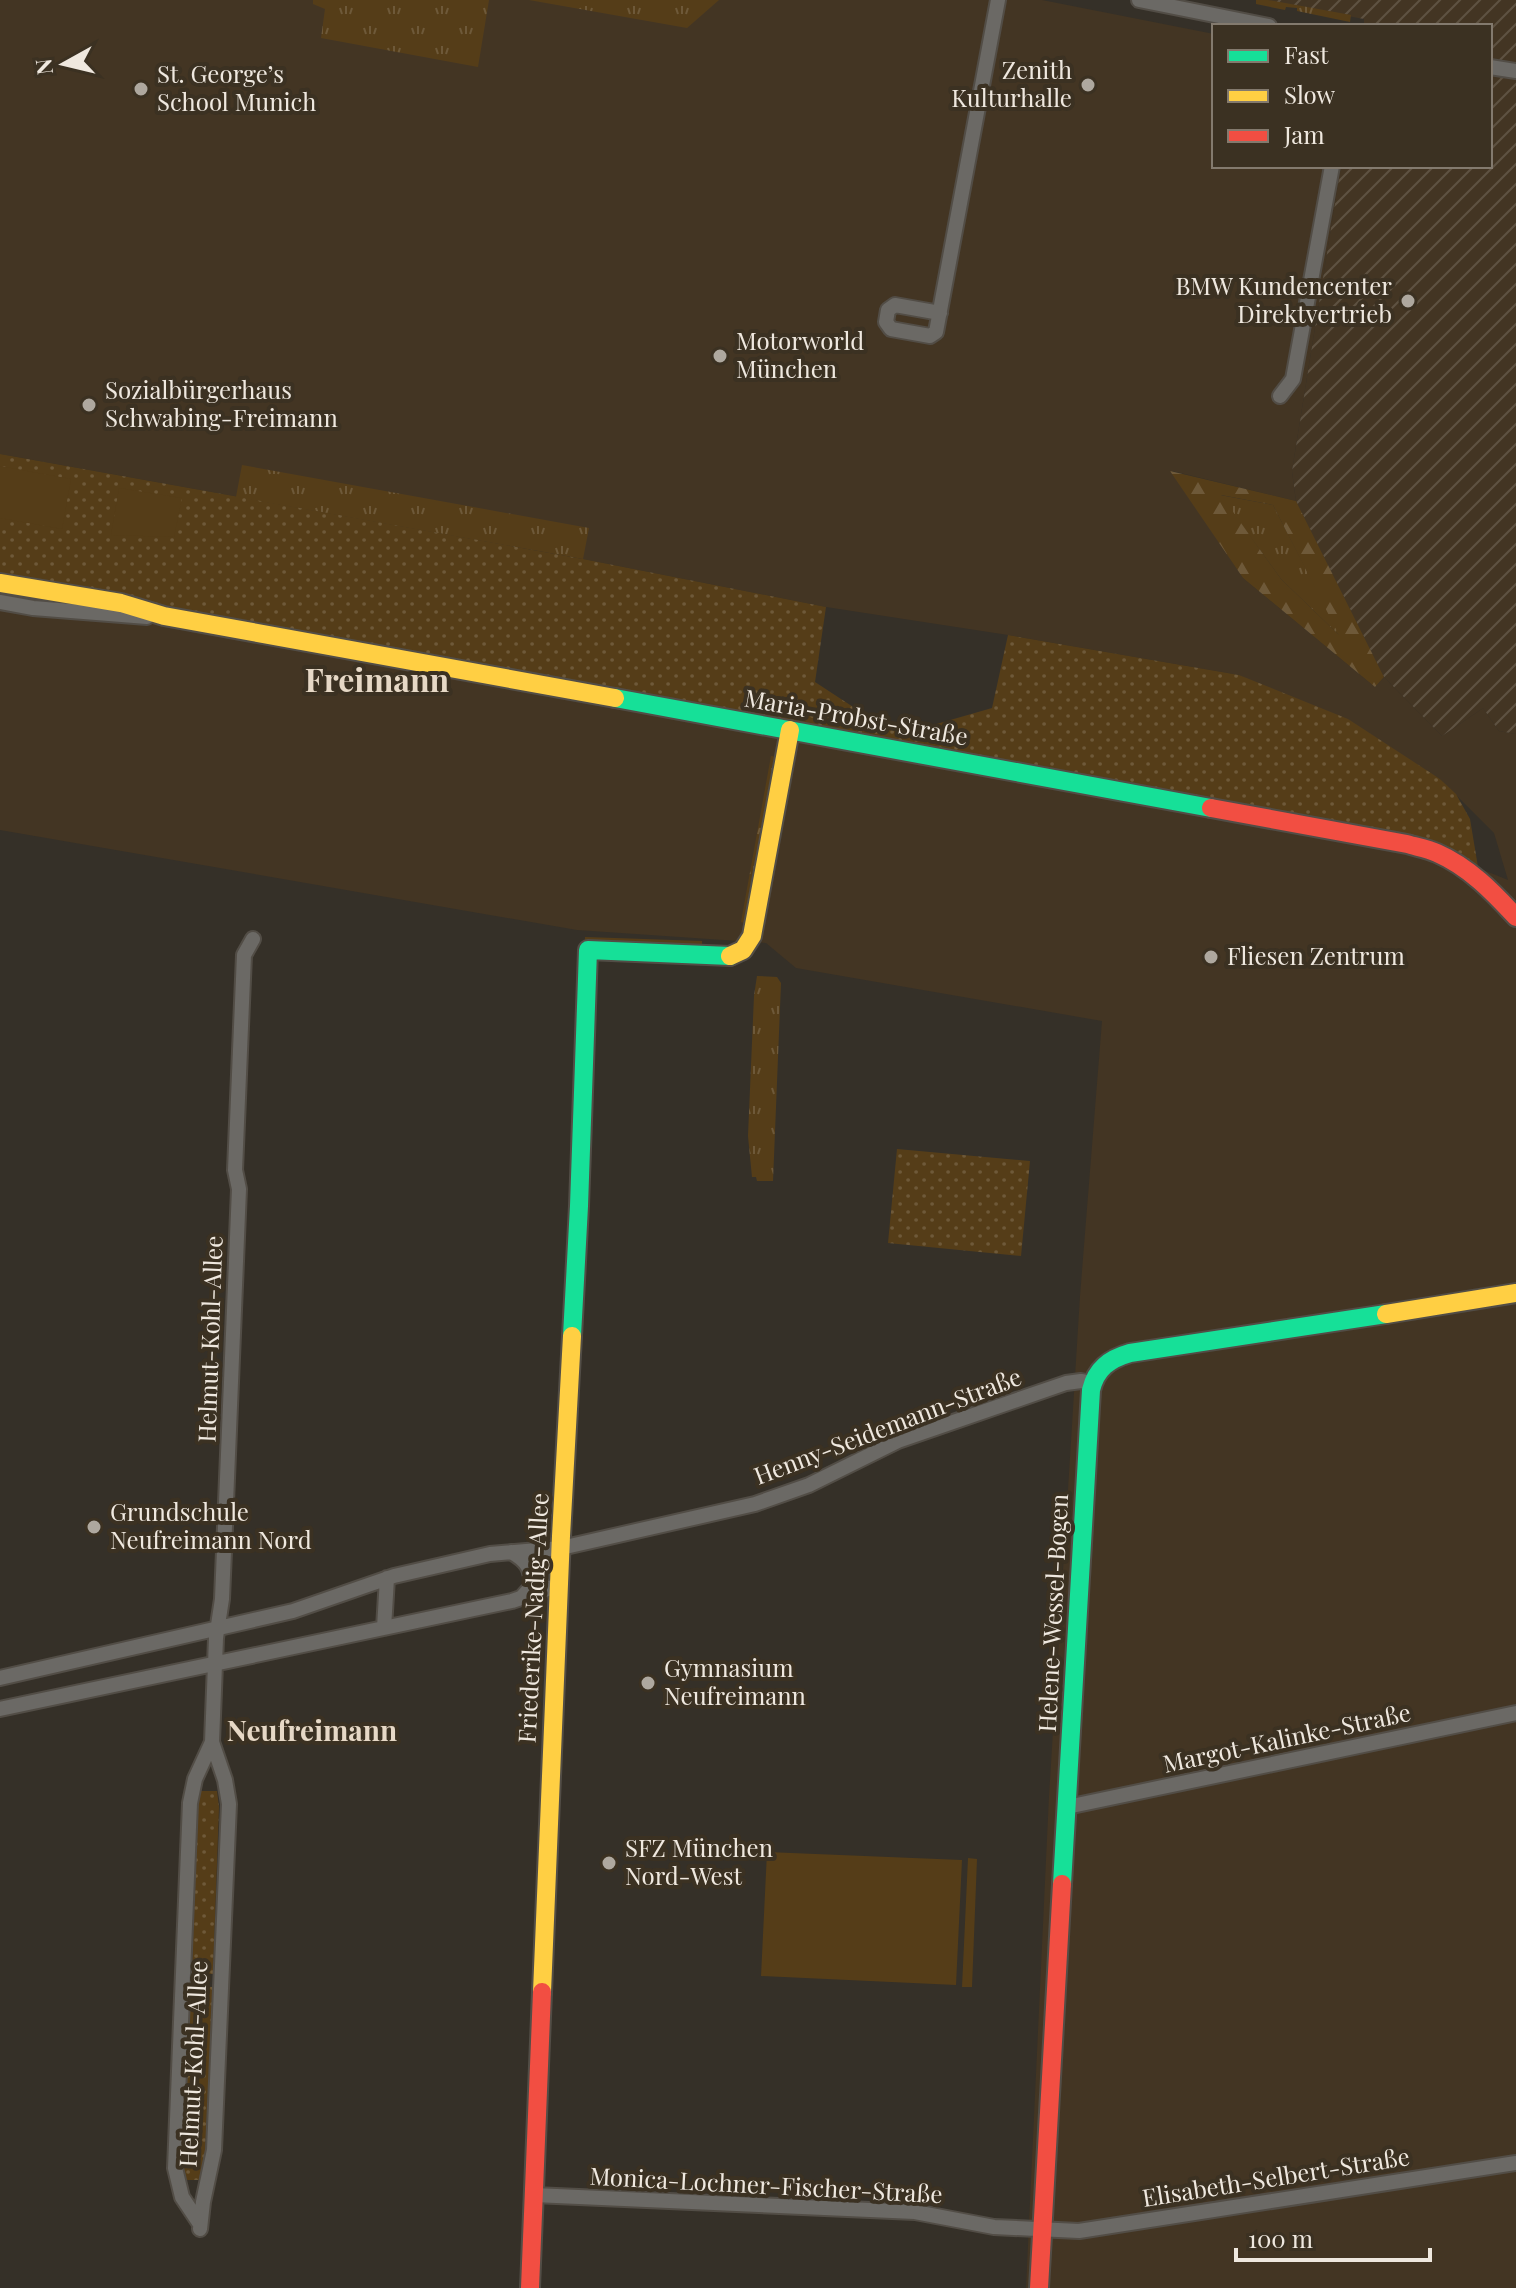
<svg xmlns="http://www.w3.org/2000/svg" width="1516" height="2288" viewBox="0 0 1516 2288" font-family="'Playfair Display',serif">
  <style>
    .built { fill: #433523 }
    .industrial { fill: url(#industrial-furrows) }
    .grass { fill: url(#grass-tufts) }
    .forest { fill: url(#forest-firs); fill-rule: evenodd }
    .park { fill: url(#park-dots) }
    .pitch { fill: #553d18 }
    .lines { fill: none; stroke-linecap: round; stroke-linejoin: round }
    .street-casing { stroke: #524d46; stroke-width: 18 }
    .fast-casing { stroke: #524d46; stroke-width: 22 }
    .slow-casing { stroke: #524d46; stroke-width: 22 }
    .jam-casing { stroke: #524d46; stroke-width: 22 }
    .street { stroke: #6b6965; stroke-width: 14 }
    .fast { stroke: #16e098; stroke-width: 18 }
    .slow { stroke: #ffcf43; stroke-width: 18 }
    .jam { stroke: #f24e42; stroke-width: 18 }
    .poi-dot { fill: #aea89f; stroke: #3b3122; stroke-width: 3 }
    .labels { text-anchor: middle; stroke-width: 8; stroke-linejoin: round; paint-order: stroke }
    .poi-label { font-size: 24px; fill: #efe8df; stroke: #3b3122; text-anchor: start }
    .street-label { font-size: 24px; fill: #efe8df; stroke: #3b3122 }
    .quarter-label { font-size: 28px; font-weight: bold; fill: #e6d8c6; stroke: #3b3122 }
    .district-label { font-size: 32px; font-weight: bold; fill: #e6d8c6; stroke: #3b3122 }
  </style>
  <defs>
    <pattern id="industrial-furrows" width="10" height="10" patternUnits="userSpaceOnUse" patternTransform="scale(2)"><rect width="10" height="10" fill="#433523"/><path d="M-1 1l2-2M0 10L10 0M9 11l2-2" fill="none" stroke="#5e5242"/></pattern>
    <pattern id="grass-tufts" width="24" height="20" patternUnits="userSpaceOnUse" patternTransform="scale(2)"><rect width="24" height="20" fill="#553d18"/><path d="M3 7l-1-3M5 7V3M7 7l1-3M15 17l-1-3M17 17v-4M19 17l1-3" fill="none" stroke="#6e5939"/></pattern>
    <pattern id="forest-firs" width="22" height="20" patternUnits="userSpaceOnUse" patternTransform="scale(2)"><rect width="22" height="20" fill="#553d18"/><path d="M5 1l3.5 6h-7zM16 11l3.5 6h-7z" fill="#6e5939"/></pattern>
    <pattern id="park-dots" width="8" height="8" patternUnits="userSpaceOnUse" patternTransform="scale(2)"><rect width="8" height="8" fill="#553d18"/><path d="M2 2h.1M6 6h.1" fill="none" stroke="#6e5939" stroke-width="1.8" stroke-linecap="round"/></pattern>
  </defs>
  <rect width="100%" height="100%" fill="#353028"/>
  <path class="built" d="M0,0H1042L1214,34V166H1341L1292,471L1296,501L1172,471L1243,578L1375,687L1384,677L1442,736L1483,708L1499,731L1516,734V2288H1026L1049,1796L1080,1296L1102,1021L796,968L766,943L577,930L0,830V575L1385,830L1508,880L1494,833L1440,779L1239,675L1008,635L826,607L583,559L0,454Z"/>
  <path class="industrial" d="M1262,0H1516V734L1499,731L1483,708L1442,736L1384,677L1296,501L1292,471L1341,166H1490V26H1364V19Z"/>
  <path class="grass" d="M313,0H489L478,67L321,38L325,9L313,4Z
    M529,0H719L687,28Z
    M1256,0H1268L1351,15L1350,22L1297,11V8L1286,7L1285,10L1256,4Z
    M242,465L589,528L583,559L236,497Z
    M1220,495L1273,505L1341,637L1281,579Z
    M771,756L779,757L749,924L741,922Z
    M585,937L702,941V950L585,941Z
    M757,976L777,977L781,983L773,1181H757L756,1177H752L748,1136L754,996Z"/>
  <path class="forest" d="M1170,471L1296,501L1384,677L1375,687L1243,578ZM1221,495L1273,505L1339,635L1281,579Z"/>
  <path class="park" d="M0,454L583,559L826,607L815,682L870,718L926,727L992,708L1008,635L1239,675L1348,719L1440,779L1456,794L1470,819L1478,867L1385,830L0,575Z
    M897,1149L1030,1161L1021,1256L888,1243Z
    M200,1791H217L219,1807L213,1974L192,1973L197,1804Z
    M191,1986L213,1987L204,2175L200,2180H185L183,2170Z"/>
  <path class="pitch" d="M0,466L71,479L62,529L0,518Z
    M119,488L182,498L174,537L111,535Z
    M767,1852L962,1860L956,1985L761,1976Z
    M968,1858L977,1859L972,1987H962Z"/>
  <g class="lines">
    <defs>
      <path id="street" d="M1139,0L1269,26
        M1490,67L1516,71
        M940,313L895,305L888,310L886,322L891,329L930,336L936,332L998,0
        M1280,396L1293,379L1332,166
        M0,602L33,608L147,617
        M511,1552C527,1561 531,1568 532,1586L522,1597
        M384,1628L387,1578
        M0,1678L293,1611L394,1576L490,1554L561,1548L755,1504L809,1485L898,1441L1066,1383L1081,1381L1092,1383
        M0,1709L512,1601L559,1585
        M1067,1807L1516,1713
        M534,2195L915,2212L994,2227L1079,2231L1516,2163
        M200,2224L182,2197L175,2168L190,1803L195,1779L212,1742
        M200,2229L203,2202L214,2150L229,1804L225,1780L212,1742L216,1638L222,1599L239,1189L235,1170L244,955L253,939"/>
      <path id="fast" d="M615,698L1211,808
        M572,1336L579,1206L588,950L730,956
        M1062,1884L1091,1390C1096,1369 1109,1359 1130,1353L1386,1314"/>
      <path id="slow" d="M0,583L121,603L164,616L615,698
        M730,956L743,950L752,936L790,730
        M1386,1314L1516,1293
        M542,1992L561,1536L572,1336"/>
      <path id="jam" d="M1211,808L1407,844C1417,847 1428,849 1437,853C1469,867 1493,892 1516,917
        M530,2288L542,1992
        M1039,2288L1062,1884"/>
    </defs>
    <use href="#street" class="street-casing"/>
    <use href="#fast" class="fast-casing"/>
    <use href="#slow" class="slow-casing"/>
    <use href="#jam" class="jam-casing"/>
    <use href="#street" class="street"/>
    <use href="#fast" class="fast"/>
    <use href="#slow" class="slow"/>
    <use href="#jam" class="jam"/>
  </g>
  <g class="poi-dot">
    <circle cx="1088" cy="85" r="8"/>
    <circle cx="141" cy="89" r="8"/>
    <circle cx="1408" cy="301" r="8"/>
    <circle cx="720" cy="356" r="8"/>
    <circle cx="89" cy="405" r="8"/>
    <circle cx="1211" cy="957" r="8"/>
    <circle cx="94" cy="1527" r="8"/>
    <circle cx="648" cy="1683" r="8"/>
    <circle cx="609" cy="1863" r="8"/>
  </g>
  <g class="labels">
    <g class="poi-label">
      <text x="1072" y="79" text-anchor="end">Zenith<tspan x="1072" dy="28">Kulturhalle</tspan></text>
      <text x="157" y="83">St. George’s<tspan x="157" dy="28">School Munich</tspan></text>
      <text x="1392" y="295" text-anchor="end">BMW Kundencenter<tspan x="1392" dy="28">Direktvertrieb</tspan></text>
      <text x="736" y="350">Motorworld<tspan x="736" dy="28">München</tspan></text>
      <text x="105" y="399">Sozialbürgerhaus<tspan x="105" dy="28">Schwabing-Freimann</tspan></text>
      <text x="1227" y="965">Fliesen Zentrum</text>
      <text x="110" y="1521">Grundschule<tspan x="110" dy="28">Neufreimann Nord</tspan></text>
      <text x="664" y="1677">Gymnasium<tspan x="664" dy="28">Neufreimann</tspan></text>
      <text x="625" y="1857">SFZ München<tspan x="625" dy="28">Nord-West</tspan></text>
    </g>
    <g class="street-label">
      <text transform="translate(856 718) rotate(10)" y="8">Maria-Probst-Straße</text>
      <text transform="translate(211 1339) rotate(-88)" y="8">Helmut-Kohl-Allee</text>
      <text transform="translate(888 1427) rotate(-21)" y="8">Henny-Seidemann-Straße</text>
      <text transform="translate(1054 1613) rotate(-87)" y="8">Helene-Wessel-Bogen</text>
      <text transform="translate(534 1618) rotate(-87)" y="8">Friederike-Nadig-Allee</text>
      <text transform="translate(1287 1739) rotate(-12)" y="8">Margot-Kalinke-Straße</text>
      <text transform="translate(194 2064) rotate(-87)" y="8">Helmut-Kohl-Allee</text>
      <text transform="translate(1276 2178) rotate(-9)" y="8">Elisabeth-Selbert-Straße</text>
      <text transform="translate(766 2186) rotate(3)" y="8">Monica-Lochner-Fischer-Straße</text>
    </g>
    <g class="quarter-label">
      <text x="312" y="1741">Neufreimann</text>
    </g>
    <g class="district-label">
      <text x="377" y="692">Freimann</text>
    </g>
  </g>
  <rect x="1212" y="24" width="280" height="144" fill="#3b3122" stroke="#837a6e" stroke-width="2"/>
  <rect x="1228" y="50" width="40" height="12" fill="#16e098" stroke="#837a6e" stroke-width="2"/>
  <text x="1284" y="64" font-size="24" fill="#efe8df">Fast</text>
  <rect x="1228" y="90" width="40" height="12" fill="#ffcf43" stroke="#837a6e" stroke-width="2"/>
  <text x="1284" y="104" font-size="24" fill="#efe8df">Slow</text>
  <rect x="1228" y="130" width="40" height="12" fill="#f24e42" stroke="#837a6e" stroke-width="2"/>
  <text x="1284" y="144" font-size="24" fill="#efe8df">Jam</text>
  <g transform="translate(64 64) rotate(262)" stroke="#3b3122" stroke-width="6" paint-order="stroke">
  <path d="M0-6L14 30L0 20L-14 30Z" fill="#efe8df"/>
  <text y="-12" font-size="22" font-weight="bold" text-anchor="middle" fill="#efe8df">N</text>
  </g>
  <path d="M1236 2248v12h194v-12" fill="none" stroke="#efe8df" stroke-width="4"/>
  <text x="1248" y="2248" font-size="24" fill="#efe8df" stroke="#3b3122" stroke-width="6" paint-order="stroke">100 m</text>
</svg>
